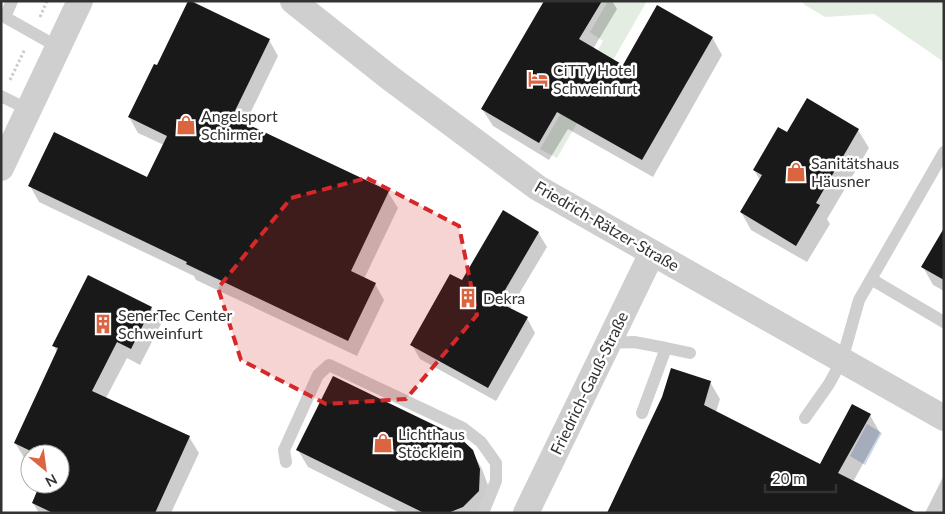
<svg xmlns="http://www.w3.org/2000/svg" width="945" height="514" viewBox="0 0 945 514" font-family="Lato,sans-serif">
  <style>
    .green { fill: #e4ede1 }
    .water { fill: #cfd7eb }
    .shadow { fill: #0003 }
    .building { fill: #191919 }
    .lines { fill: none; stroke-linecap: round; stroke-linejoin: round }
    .path { stroke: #ccc; stroke-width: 3; stroke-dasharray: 2.5 2.5; stroke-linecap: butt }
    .service { stroke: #cfcfcf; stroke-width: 12 }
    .minor { stroke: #cfcfcf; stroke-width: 26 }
    .marked { fill: #d62828; fill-opacity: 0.2; stroke: #d62828; stroke-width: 4; stroke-dasharray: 10 6; stroke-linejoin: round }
    .labels { text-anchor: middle; stroke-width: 5; stroke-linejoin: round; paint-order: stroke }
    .poi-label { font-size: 16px; fill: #323232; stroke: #fff; text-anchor: start }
    .street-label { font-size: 16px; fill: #323232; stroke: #fff }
  </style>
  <rect width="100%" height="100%" fill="#fff"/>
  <path class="green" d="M608,1H647L557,158L540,149L603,41L590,32Z
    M802,1H944V62L874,14L825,17L805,5Z"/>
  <path class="water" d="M867,424L882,433L865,465L850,456Z"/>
  <path class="shadow" d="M546,1H612L617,9L593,49L623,67L712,37L722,55L653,177L568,129L549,160L493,126L482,109Z
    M269,40L278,56L245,124L388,192L398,208L364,279L375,284L384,300L357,356L196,280L194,276L39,202L30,186L147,179L164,145L138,133L129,117L158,67Z
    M808,100L858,130L869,148L827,219L830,224L807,262L751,230L741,212L760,180L754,170L787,134Z
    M944,230V291L933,285L923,267Z
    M538,232L547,247L510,309L527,318L535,333L496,401L420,359L412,345L462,282Z
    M151,308L161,324L140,365L127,358L106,398L189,437L199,453L171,513H39L33,503L42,484H60V454H30V462L25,459L15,443L57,352L54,346Z
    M710,382L720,399L716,412L820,465L870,415L880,433L853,482L608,513Z
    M298,450L472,451L482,469L489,488L484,513H400L308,467Z
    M944,475V513H925Z"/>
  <path class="building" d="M188,1H191L270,39L232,117L389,191L351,271L376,283L348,341L186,264L187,262L28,186L54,132L147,177L167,136L128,117L154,64L157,65Z
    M544,1H602L579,39L623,65L657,5L713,37L642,160L557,112L539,143L481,109Z
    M807,98L859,129L816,203L820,205L796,246L740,212L762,175L753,170L778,127L787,132Z
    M503,210L539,232L498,302L528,317L488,388L410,345L450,274L462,280Z
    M944,228V280L921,267Z
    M88,275L152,307L131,349L117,342L92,391L190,436L155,513H53L32,503L40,484H60V454H37L14,443L58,348L52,346Z
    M671,368L711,381L704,405L820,464L852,404L871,414L838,473L917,513H607L662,397Z
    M333,376L459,437L473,450L480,469L479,491L463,507L448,513L422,512L296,450Z"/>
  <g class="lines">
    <path class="path" d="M40,17L47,1
      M10,80L25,49"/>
    <path class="service" d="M1,15L58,47
      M5,17L12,1
      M1,96L29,110
      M871,279L944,322
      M608,343L634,342L666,348L642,413
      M666,348L690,353
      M805,418L829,384L842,360L859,300L944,152
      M286,462L284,450L318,375L329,365L463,428L481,442L496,463V481L483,513"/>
    <path class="minor" d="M293,1L390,78L538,188L944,418
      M1,168L80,1
      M526,513L652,253"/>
  </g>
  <path class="marked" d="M367,178L459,226L477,315L406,399L326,404L241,360L218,288L291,198Z"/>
  <defs>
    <symbol id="hotel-bare" viewBox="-9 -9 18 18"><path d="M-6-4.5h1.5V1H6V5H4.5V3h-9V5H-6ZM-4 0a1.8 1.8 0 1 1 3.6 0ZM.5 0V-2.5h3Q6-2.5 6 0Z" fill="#db6541" stroke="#fff" stroke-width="2.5" paint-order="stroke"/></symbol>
    <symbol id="shop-bare" viewBox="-9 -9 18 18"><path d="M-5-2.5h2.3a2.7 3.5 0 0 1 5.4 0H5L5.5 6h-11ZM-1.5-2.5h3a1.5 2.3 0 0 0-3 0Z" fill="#db6541" stroke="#fff" stroke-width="2.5" paint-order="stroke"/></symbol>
    <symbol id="building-bare" viewBox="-9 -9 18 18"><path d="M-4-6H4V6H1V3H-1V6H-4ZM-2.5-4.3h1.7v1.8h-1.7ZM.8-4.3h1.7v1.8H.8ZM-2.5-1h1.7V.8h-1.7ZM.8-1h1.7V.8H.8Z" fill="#db6541" stroke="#fff" stroke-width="2.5" paint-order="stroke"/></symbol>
  </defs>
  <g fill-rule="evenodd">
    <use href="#hotel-bare" x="524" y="65" width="28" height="28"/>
    <use href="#shop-bare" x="172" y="111" width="28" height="28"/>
    <use href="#shop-bare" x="782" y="158" width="28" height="28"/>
    <use href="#building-bare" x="454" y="284" width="28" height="28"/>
    <use href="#building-bare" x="89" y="310" width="28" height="28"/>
    <use href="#shop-bare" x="369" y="429" width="28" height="28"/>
  </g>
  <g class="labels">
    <g class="poi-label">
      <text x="553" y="76">CiTTy Hotel<tspan x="553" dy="18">Schweinfurt</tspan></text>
      <text x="201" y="122">Angelsport<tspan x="201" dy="18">Schirmer</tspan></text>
      <text x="811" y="169">Sanitätshaus<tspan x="811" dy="18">Häusner</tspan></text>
      <text x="483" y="304">Dekra</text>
      <text x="118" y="321">SenerTec Center<tspan x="118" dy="18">Schweinfurt</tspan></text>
      <text x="398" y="440">Lichthaus<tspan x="398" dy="18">Stöcklein</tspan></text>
    </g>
    <g class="street-label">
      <text transform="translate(607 226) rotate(30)" y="6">Friedrich-Rätzer-Straße</text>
      <text transform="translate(589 383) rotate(-64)" y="6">Friedrich-Gauß-Straße</text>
    </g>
  </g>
  <rect width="945" height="514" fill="none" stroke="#323232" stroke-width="5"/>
  <g transform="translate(45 469) rotate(151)"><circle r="24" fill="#ffffff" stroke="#adadad"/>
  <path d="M0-4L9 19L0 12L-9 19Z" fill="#db6541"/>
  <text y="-8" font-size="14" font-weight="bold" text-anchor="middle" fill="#323232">N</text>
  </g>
  <path d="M765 484v8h71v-8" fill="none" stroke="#323232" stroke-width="2.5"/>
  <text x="772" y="484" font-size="15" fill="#323232" stroke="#ffffff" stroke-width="4" paint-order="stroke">20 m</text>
</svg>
